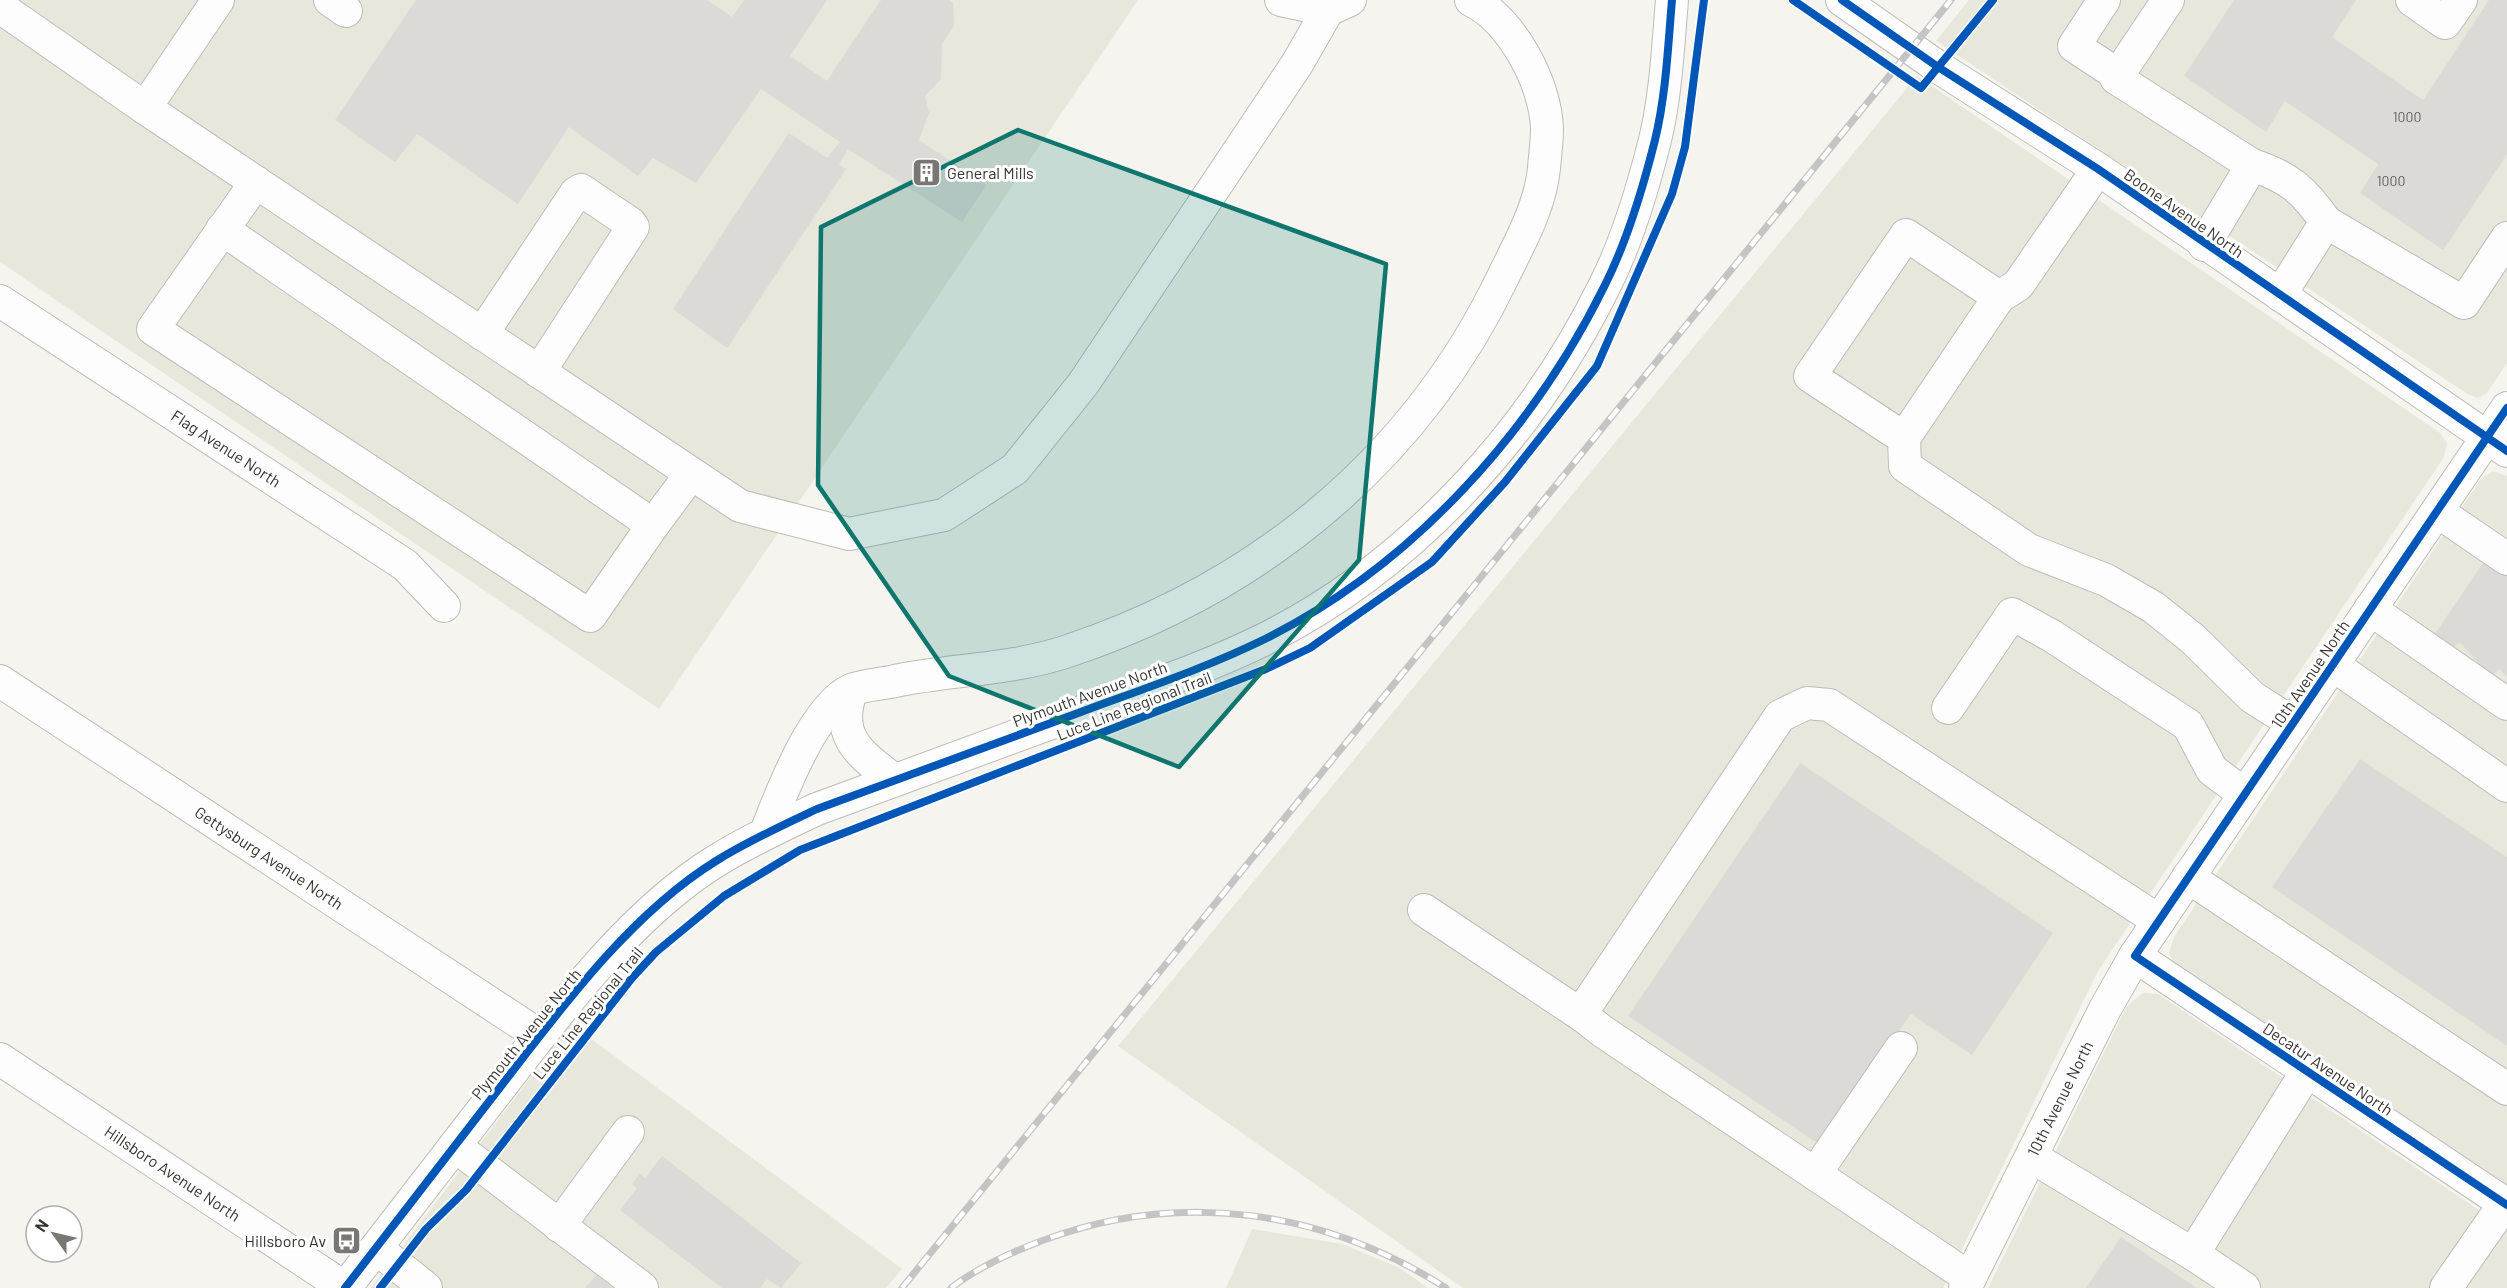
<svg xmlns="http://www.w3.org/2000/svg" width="2507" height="1288" viewBox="0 0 2507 1288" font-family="Barlow,sans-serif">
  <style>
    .built { fill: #e8e7db }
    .building { fill: #dbdad6 }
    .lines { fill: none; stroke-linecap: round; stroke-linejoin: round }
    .minor-casing { stroke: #bdbcb8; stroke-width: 34 }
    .minor { stroke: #fefdfd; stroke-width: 32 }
    .rail-casing { stroke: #c5c4c4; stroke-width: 7 }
    .rail { stroke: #fff; stroke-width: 4.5; stroke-dasharray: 14; stroke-linecap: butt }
    .cycleway-casing { stroke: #fff; stroke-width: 11 }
    .cycleway { stroke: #0057b8; stroke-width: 8 }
    .marked { fill: #0f766e; fill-opacity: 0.2; stroke: #0f766e; stroke-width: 4.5; stroke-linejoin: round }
    .labels { text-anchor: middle; stroke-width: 6; stroke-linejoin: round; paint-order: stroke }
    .number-label { font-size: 14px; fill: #61605d }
    .poi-label { font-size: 16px; fill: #353431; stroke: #fff; text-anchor: start }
    .street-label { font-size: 16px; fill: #353431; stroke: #fff }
  </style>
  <rect width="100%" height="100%" fill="#f5f4ef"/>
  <path class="built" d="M0,0H1138L659,709L0,262Z
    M1969,0H2507V363L2487,393L2478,398L2469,395L1936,41Z
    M1917,76L2440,433L2447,443L2444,457L2098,971L1943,1288H1463L1118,1046Z
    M2493,471L2507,476V1190L2177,969L2169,953L2174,937L2481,479Z
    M2143,993L2158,994L2507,1229V1288H1988L2127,1006Z
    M571,1024L902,1269L886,1288H371Z
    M1252,1229L1342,1244L1400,1268L1428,1288H1226Z"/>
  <path class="building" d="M416,0H707L732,17L744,0H827L790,56L827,81L881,0H950L953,3L954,26L942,44L941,79L925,96L929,113L919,140L987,185L962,222L848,149L839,165L846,169L727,348L673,309L789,133L827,158L840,142L761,89L696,183L653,158L638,176L569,127L518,204L417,134L395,162L335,120Z
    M2234,0H2356L2332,37L2423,100L2489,0H2507V154L2443,250L2360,193L2378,164L2285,101L2266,132L2184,76Z
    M2485,560L2507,575V677L2500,669L2490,677L2460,642L2451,650L2432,638Z
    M2360,759L2507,857V1046L2272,887Z
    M1800,763L2053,933L1972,1055L1911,1014L1820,1145L1628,1016Z
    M662,1156L801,1263L781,1288L767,1279L760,1288H722L620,1210L637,1188L632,1184L640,1174L645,1178Z
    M2121,1237L2197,1288H2086Z
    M596,1275L613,1288H585Z"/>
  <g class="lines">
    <defs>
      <g id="minor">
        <path d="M218,0L145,108L740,506L849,534L944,515L1015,469L1083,384L1297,64L1328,10L1350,0"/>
        <path d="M330,0L346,11"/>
        <path d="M1281,0L1328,10"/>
        <path d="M1842,0L1938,67L2098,169L2507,451"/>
        <path d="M2104,0L2074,46L2118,75"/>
        <path d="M2168,0L2116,78L2252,165L2204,245"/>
        <path d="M2412,0L2445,23L2461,0"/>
        <path d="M0,7L145,108"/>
        <path d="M2252,165C2289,177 2304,190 2326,222"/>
        <path d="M2098,169L2018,285L1999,297L1904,438L1905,466L2029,550L2106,580L2153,607L2193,639L2252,697L2293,723"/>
        <path d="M222,229L653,525L590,616L153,329L256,182"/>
        <path d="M2280,295L2326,222L2464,303L2507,238"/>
        <path id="s1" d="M0,301L405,565L444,606"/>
        <path d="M482,334L576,193L581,190L630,223L633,227L539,372"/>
        <path d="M1904,438L1810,376L1906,235L1999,297"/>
        <path d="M2437,511L2507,559"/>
        <path d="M653,525L691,474"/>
        <path d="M2370,609L2507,704"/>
        <path d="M2333,665L2507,786"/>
        <path id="s2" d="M0,681L540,1036"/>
        <path d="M852,690C833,736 861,755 894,780"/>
        <path d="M1948,708L2012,614L2052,636L2188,725L2212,770L2244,794"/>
        <path d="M766,832C781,794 813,708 851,690C864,685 882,684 895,681C953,669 1012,670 1068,651C1260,587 1415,460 1503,277C1519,244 1541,205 1544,168C1545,155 1547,142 1547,129C1546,84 1512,20 1471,0"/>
        <path d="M2188,877L2507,1089"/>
        <path d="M1424,910L1583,1016"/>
        <path d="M2135,956L2507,1205"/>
        <path id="s3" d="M0,1059L345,1288"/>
        <path d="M455,1146L642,1288"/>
        <path d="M2032,1157L2193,1254L2307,1071"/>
        <path d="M1815,1174L1901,1048"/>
        <path d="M559,1226L628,1132"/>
        <path d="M376,1248L426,1288"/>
        <path d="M2193,1254L2244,1288"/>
        <path d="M1970,1278L1602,1031L1583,1016L1588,1003L1780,716L1807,703L1829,705L2159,921"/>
        <path d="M345,1288C396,1222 447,1156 498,1090C559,1011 630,914 716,861C748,841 783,825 817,809C905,776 993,744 1081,712C1143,689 1206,668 1265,639C1413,565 1533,431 1605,285C1628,239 1643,188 1655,140C1666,95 1668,46 1672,0"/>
        <path id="s4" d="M1965,1288L2105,1009L2135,956L2507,408"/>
        <path d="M2446,1288L2505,1203"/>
      </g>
    </defs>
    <use href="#minor" class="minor-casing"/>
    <use href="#minor" class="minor"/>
    <defs>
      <path id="rail" d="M902,1288L1951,0
        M951,1288C978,1267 1012,1252 1044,1240C1181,1189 1324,1210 1446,1288"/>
    </defs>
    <use href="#rail" class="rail-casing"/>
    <use href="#rail" class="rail"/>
    <defs>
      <path id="cycleway" d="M1793,0L1921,88L1993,0
        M1842,0L1938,67L2098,169L2507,451
        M2507,408L2135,956L2507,1205
        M345,1288C396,1222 447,1156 498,1090C559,1011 630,914 716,861C748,841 783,825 817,809C905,776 993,744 1081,712C1143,689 1206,668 1265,639C1413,565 1533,431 1605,285C1628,239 1643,188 1655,140C1666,95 1668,46 1672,0
        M380,1288L426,1229L466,1190L632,978L656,952L724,896L800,850L1266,669L1310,648L1432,562L1505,482L1597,366L1672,194L1685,147L1704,0"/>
    </defs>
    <use href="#cycleway" class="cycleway-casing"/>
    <use href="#cycleway" class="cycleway"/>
  </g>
  <path class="marked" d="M1018,130L1386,264L1359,560L1179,767L949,676L818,485L821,227Z"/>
  <defs>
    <symbol id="building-square" viewBox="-11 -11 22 22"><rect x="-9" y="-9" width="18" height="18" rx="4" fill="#787774" stroke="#fff"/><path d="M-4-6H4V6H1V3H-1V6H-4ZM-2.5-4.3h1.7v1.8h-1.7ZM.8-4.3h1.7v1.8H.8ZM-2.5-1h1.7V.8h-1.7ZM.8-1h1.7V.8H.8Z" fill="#fff"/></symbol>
    <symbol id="bus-square" viewBox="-11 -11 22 22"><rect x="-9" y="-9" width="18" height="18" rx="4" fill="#787774" stroke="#fff"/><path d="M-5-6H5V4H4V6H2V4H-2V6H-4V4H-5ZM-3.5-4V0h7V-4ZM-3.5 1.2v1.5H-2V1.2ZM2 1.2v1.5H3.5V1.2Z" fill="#fff"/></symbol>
  </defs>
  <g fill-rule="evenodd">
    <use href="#building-square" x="910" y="156" width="33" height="33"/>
    <use href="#bus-square" x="330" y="1224" width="33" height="33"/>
  </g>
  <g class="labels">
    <g class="number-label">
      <text x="2407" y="122">1000</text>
      <text x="2391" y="186">1000</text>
    </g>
    <g class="poi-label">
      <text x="947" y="179">General Mills</text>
      <text x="326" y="1247" text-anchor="end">Hillsboro Av</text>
    </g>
    <g class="street-label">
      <text transform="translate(2184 213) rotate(35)" y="6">Boone Avenue North</text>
      <text dy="6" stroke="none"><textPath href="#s1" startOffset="270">Flag Avenue North</textPath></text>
      <text transform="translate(2310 674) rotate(-56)" y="6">10th Avenue North</text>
      <text transform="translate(1090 694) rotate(-20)" y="6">Plymouth Avenue North</text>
      <text transform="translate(1134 706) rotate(-21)" y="6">Luce Line Regional Trail</text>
      <text dy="6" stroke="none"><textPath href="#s2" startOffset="322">Gettysburg Avenue North</textPath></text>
      <text transform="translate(588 1013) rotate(-51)" y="6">Luce Line Regional Trail</text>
      <text transform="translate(526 1034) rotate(-51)" y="6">Plymouth Avenue North</text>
      <text transform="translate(2328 1069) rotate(34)" y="6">Decatur Avenue North</text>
      <text dy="6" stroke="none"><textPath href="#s4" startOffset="212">10th Avenue North</textPath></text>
      <text dy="6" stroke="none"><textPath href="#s3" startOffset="207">Hillsboro Avenue North</textPath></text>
    </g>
  </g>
  <g transform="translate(54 1234) rotate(304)"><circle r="28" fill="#ffffff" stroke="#aeaead" stroke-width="1.5"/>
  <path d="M0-4.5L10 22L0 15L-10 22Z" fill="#787774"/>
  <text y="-9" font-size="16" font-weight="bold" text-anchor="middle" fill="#353431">N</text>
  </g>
</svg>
